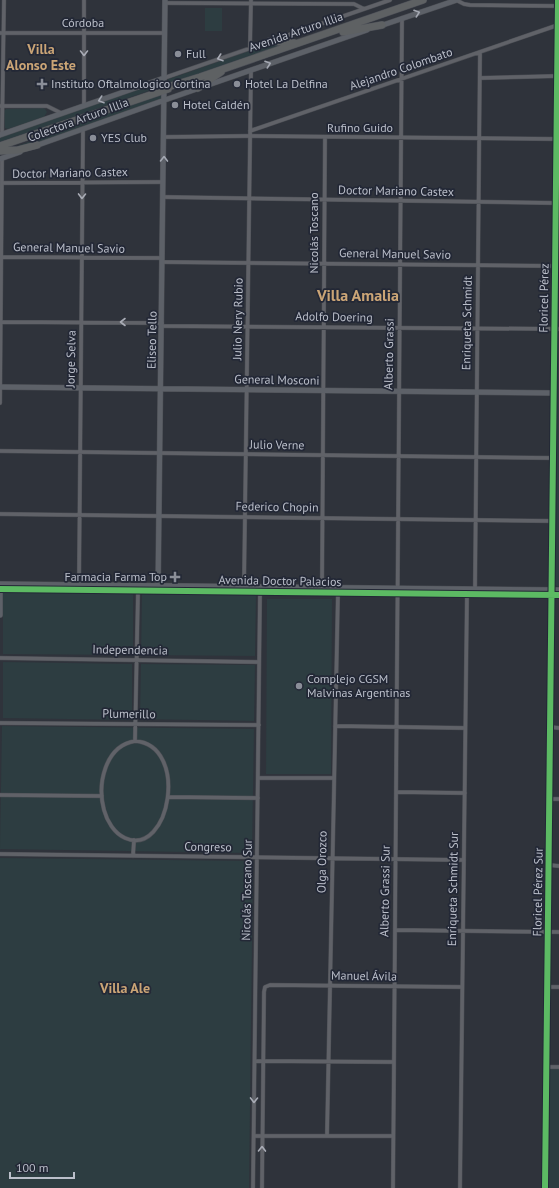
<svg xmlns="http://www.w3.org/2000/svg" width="559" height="1188" viewBox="0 0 559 1188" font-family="'PT Sans',sans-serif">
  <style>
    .green { fill: #2d3d41 }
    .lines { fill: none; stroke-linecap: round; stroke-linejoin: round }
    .street-casing { stroke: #4b4e54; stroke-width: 4.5 }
    .secondary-casing { stroke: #4b4e54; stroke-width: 6 }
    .highway-casing { stroke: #4c4f57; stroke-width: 8 }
    .street { stroke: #606268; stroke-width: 3.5 }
    .secondary { stroke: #5d6168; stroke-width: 5 }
    .highway { stroke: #5e6163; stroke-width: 7 }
    .cycleway-casing { stroke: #232836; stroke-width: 8 }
    .cycleway { stroke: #5cba63; stroke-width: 6 }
    .oneway { stroke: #a4a8b2 }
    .oneway2 { stroke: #a9acb6 }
    .poi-dot { fill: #8a8e98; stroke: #232836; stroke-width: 1.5 }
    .labels { text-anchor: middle; stroke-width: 3.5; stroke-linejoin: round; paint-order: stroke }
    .street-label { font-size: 12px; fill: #bbbfca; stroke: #232836 }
    .poi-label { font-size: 12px; fill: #bbbfca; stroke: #232836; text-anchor: start }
    .quarter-label { font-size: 14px; font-weight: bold; fill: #cba576; stroke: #232836 }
    .district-label { font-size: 16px; font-weight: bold; fill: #cba576; stroke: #232836 }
  </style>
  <rect width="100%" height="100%" fill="#2f333b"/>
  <path class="green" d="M205,8H222V31H205Z
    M269,44L283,45L170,84L169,83L168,79L172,78Z
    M159,82L162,84L160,87L0,142V137Z
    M159,95L162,97L161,99L25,147L9,149Z
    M43,108L45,109L47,112L44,117L8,129L5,128L4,111L6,109Z
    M559,163V587L555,585Z
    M3,592L133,594V655L3,654Z
    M142,594L256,595L255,656L141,655Z
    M267,599H332L331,774H266Z
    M3,662L132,664V720L3,718Z
    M141,664L255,665L254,721L140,719Z
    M2,726L254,729L252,853L0,849Z
    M0,858L253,861L249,1188H0Z
    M548,1069H559V1188H547Z"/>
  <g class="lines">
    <defs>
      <path id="street" d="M456,0L464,4L470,5L558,6
        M165,3L354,4L364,9
        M0,33H165
        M250,48L251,0
        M164,78L390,0
        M480,78L558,76
        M0,106H47L61,113
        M84,106V0
        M250,131L558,25
        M2,134L4,0
        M164,137L245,136L557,139
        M2,183L163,182
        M163,197L556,203
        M0,257L162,258
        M162,262L556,266
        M1,322L162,323
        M162,326L559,329
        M0,403L2,158
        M0,451L554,458
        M0,514L553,521
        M79,586L83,129
        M244,587L251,70
        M322,589L325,138
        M475,591L480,52
        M0,658L259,662
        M0,723L259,725
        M335,726L465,728
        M550,727L559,728
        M135,741C190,745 170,858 125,838C114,833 107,821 104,810C97,784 105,746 135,741Z
        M135,741L138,591
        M258,778H334
        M396,792L465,793
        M0,795L102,796
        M168,797L258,798
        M550,799H559
        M0,854L464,860
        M133,856L134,840
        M549,865L559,866
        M395,930L559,932
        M547,987H559
        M255,1061L394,1062
        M546,1067H559
        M254,1136H393
        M327,1136L338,591
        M253,1188L260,592
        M262,1188L264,992L265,987L270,985L462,987
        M393,1188L402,18
        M460,1188L467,593"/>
      <path id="secondary" d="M380,26L457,0
        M0,135L164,78
        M35,146L162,101L367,30
        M0,159L20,152
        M0,387L554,393
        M0,584L559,590
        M0,589L559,595
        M158,591L165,0
        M0,615V589
        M545,1188L558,0"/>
      <path id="highway" d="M343,32L382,25
        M270,41L294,43
        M198,88L221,72
        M164,90L171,86L200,77L423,0
        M0,146L168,89
        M0,151L18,150L37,145"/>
    </defs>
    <use href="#street" class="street-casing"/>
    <use href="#secondary" class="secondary-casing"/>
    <use href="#highway" class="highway-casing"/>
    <use href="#street" class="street"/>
    <use href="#secondary" class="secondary"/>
    <use href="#highway" class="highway"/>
    <defs>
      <path id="cycleway" d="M0,589L558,595
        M545,1188L558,0"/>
    </defs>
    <use href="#cycleway" class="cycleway-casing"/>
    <use href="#cycleway" class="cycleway"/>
  </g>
  <defs><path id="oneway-chevron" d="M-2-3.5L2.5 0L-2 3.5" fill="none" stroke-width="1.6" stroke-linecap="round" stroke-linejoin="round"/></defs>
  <g class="oneway">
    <use href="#oneway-chevron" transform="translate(417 13) rotate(-19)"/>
    <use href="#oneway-chevron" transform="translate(268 64) rotate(-19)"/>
    <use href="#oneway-chevron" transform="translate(101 100) rotate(161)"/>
    <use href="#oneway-chevron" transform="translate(164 159) rotate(-89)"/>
  </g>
  <g class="oneway2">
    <use href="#oneway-chevron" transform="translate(84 53) rotate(90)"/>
    <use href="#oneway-chevron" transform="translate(220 58) rotate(161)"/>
    <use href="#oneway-chevron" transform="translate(82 196) rotate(91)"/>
    <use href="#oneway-chevron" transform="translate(123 322) rotate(-180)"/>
    <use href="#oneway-chevron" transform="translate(254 1100) rotate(91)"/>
    <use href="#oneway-chevron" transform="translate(262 1149) rotate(-89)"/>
  </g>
  <g class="poi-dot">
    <circle cx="178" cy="54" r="4"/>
    <path d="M40 78h4v4h4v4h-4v4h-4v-4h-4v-4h4z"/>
    <circle cx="237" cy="84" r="4"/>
    <circle cx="175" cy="105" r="4"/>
    <circle cx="93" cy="138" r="4"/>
    <path d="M173 571h4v4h4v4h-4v4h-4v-4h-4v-4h4z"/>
    <circle cx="299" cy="686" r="4"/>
  </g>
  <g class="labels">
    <g class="street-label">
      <text x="83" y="27">Córdoba</text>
      <text transform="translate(296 32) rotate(-19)" y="4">Avenida Arturo Illia</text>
      <text transform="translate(401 69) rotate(-19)" y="4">Alejandro Colombato</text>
      <text transform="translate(78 120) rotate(-20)" y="4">Colectora Arturo Illia</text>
      <text x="360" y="132">Rufino Guido</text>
      <text transform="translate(70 173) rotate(-1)" y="4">Doctor Mariano Castex</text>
      <text transform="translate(396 191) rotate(1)" y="4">Doctor Mariano Castex</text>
      <text transform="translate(314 233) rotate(-90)" y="4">Nicolás Toscano</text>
      <text transform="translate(69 248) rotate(1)" y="4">General Manuel Savio</text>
      <text transform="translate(395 254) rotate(1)" y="4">General Manuel Savio</text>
      <text transform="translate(544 298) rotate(-89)" y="4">Floricel Pérez</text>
      <text transform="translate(334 317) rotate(1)" y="4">Adolfo Doering</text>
      <text transform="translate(238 319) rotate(-89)" y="4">Julio Nery Rubio</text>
      <text transform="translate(467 323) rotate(-89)" y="4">Enriqueta Schmidt</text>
      <text transform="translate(152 340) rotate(-89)" y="4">Eliseo Tello</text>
      <text transform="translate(389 354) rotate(-89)" y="4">Alberto Grassi</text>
      <text transform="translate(71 359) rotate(-89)" y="4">Jorge Selva</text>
      <text transform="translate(277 380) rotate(1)" y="4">General Mosconi</text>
      <text transform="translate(277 445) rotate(1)" y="4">Julio Verne</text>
      <text transform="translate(277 507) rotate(1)" y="4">Federico Chopin</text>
      <text transform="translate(280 581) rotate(1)" y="4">Avenida Doctor Palacios</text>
      <text transform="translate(130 650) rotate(1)" y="4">Independencia</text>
      <text transform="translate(129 714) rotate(1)" y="4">Plumerillo</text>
      <text transform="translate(208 847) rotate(1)" y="4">Congreso</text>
      <text transform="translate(322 862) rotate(-89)" y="4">Olga Orozco</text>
      <text transform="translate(453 889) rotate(-89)" y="4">Enriqueta Schmidt Sur</text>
      <text transform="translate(247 890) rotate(-89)" y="4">Nicolás Toscano Sur</text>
      <text transform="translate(385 891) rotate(-89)" y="4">Alberto Grassi Sur</text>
      <text transform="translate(538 892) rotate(-89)" y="4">Floricel Pérez Sur</text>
      <text transform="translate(364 976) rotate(1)" y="4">Manuel Ávila</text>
    </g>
    <g class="poi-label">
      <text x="186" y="58">Full</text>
      <text x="51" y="88">Instituto Oftalmologico Cortina</text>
      <text x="245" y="88">Hotel La Delfina</text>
      <text x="183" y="109">Hotel Caldén</text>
      <text x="101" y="142">YES Club</text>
      <text x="167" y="581" text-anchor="end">Farmacia Farma Top</text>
      <text x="307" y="683">Complejo CGSM<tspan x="307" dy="14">Malvinas Argentinas</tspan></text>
    </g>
    <g class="quarter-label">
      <text x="41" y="54">Villa<tspan x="41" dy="16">Alonso Este</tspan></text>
      <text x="125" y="993">Villa Ale</text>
    </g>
    <g class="district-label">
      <text x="358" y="301">Villa Amalia</text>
    </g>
  </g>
  <path d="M10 1172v6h64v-6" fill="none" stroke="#bbbfca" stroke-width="2"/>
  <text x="16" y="1172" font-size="12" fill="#bbbfca" stroke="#232836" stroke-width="3" paint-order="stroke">100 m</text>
</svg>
